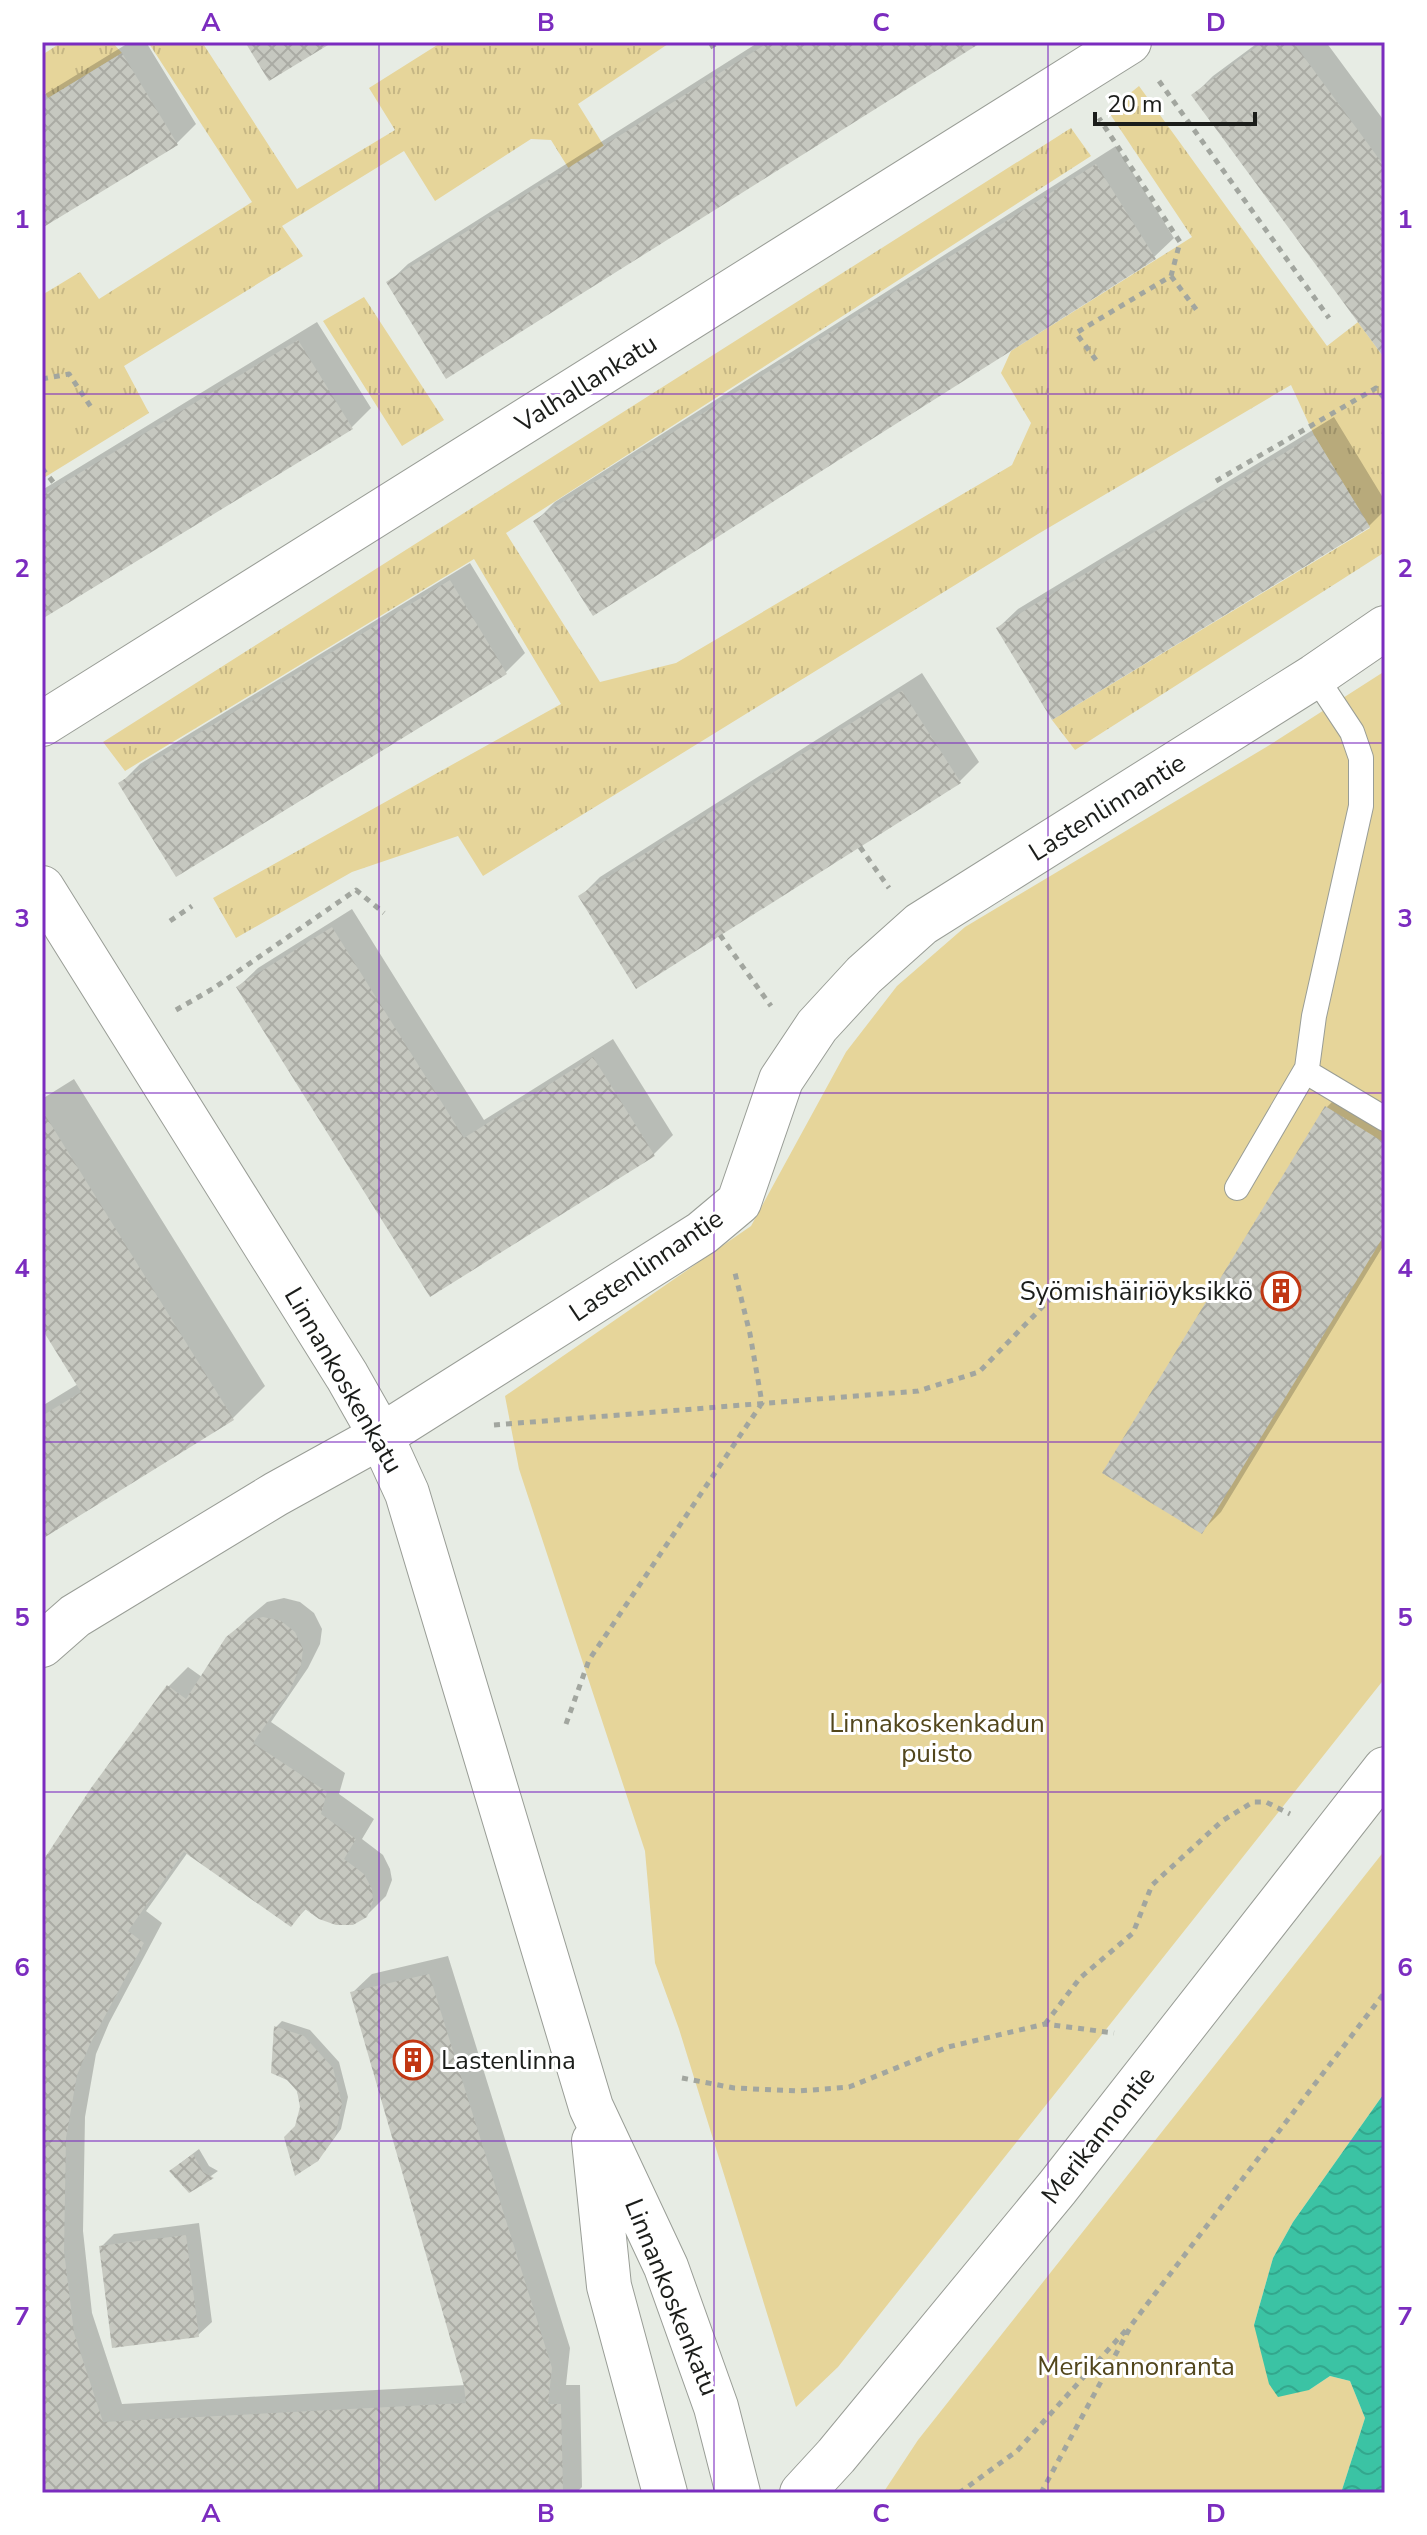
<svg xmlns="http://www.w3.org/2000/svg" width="1427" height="2535" viewBox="0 0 1427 2535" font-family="'Nunito Sans',sans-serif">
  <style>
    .grass { fill: url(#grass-tufts) }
    .green { fill: #e6d59a }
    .water { fill: url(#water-waves) }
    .shadow { fill: #0003 }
    .building { fill: url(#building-cross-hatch) }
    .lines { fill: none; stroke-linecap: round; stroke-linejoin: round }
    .lane-casing { stroke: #999d96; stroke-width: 26 }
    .street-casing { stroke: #999d96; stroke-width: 46 }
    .primary-casing { stroke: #999d96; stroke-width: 46 }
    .path { stroke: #a2a69f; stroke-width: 5; stroke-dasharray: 6 6; stroke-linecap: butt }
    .lane { stroke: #fff; stroke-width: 24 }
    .street { stroke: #fff; stroke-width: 44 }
    .primary { stroke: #fff; stroke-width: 44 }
    .grid { fill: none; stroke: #7b2cbf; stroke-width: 2; stroke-opacity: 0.55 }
    .labels { text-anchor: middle; stroke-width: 6; stroke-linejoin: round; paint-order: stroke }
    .street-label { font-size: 26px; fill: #1b1d1a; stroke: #fff }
    .poi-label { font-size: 26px; fill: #1b1d1a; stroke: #fff; text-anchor: end }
    .park-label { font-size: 26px; fill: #52461c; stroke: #fff }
    .neatline { fill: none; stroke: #7b2cbf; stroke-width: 3 }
    .grid-label { font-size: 26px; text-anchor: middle; font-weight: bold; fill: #7b2cbf }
  </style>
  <defs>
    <pattern id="grass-tufts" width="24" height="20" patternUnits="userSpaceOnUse" patternTransform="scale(2)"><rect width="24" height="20" fill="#e6d59a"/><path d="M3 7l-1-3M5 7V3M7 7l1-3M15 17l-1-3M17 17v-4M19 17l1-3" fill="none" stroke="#c5b684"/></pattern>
    <pattern id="water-waves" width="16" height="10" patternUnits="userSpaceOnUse" patternTransform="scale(2)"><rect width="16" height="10" fill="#3bc3a4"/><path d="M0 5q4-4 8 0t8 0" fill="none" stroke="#33a78d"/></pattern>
    <pattern id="building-cross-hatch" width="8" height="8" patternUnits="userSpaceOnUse" patternTransform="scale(2)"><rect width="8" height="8" fill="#c6c8c0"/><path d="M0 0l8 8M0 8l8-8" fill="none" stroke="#aaaba4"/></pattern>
  </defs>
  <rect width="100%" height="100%" fill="#e7ece4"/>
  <path class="grass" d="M62,42H112L122,53L48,98L42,87V55Z
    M148,42H202L297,189L395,130L369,88L442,42H671L578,104L604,146L569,169L551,140L531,139L435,201L404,151L282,226L303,256L124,366L149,413L42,479V295L80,272L99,299L252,202Z
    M1139,86L1327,346L1358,322L1385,359V552L1075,750L1052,720L1370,528L1314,435L1291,385L1038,534L483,876L458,836L352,872L236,938L213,898L561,704L474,559L125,771L103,742L1071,128L1091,156L506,533L600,682L676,663L1012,465L1031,423L1001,373L1011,351L1192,237L1108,111Z
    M364,297L444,420L402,446L323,321Z"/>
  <path class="green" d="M1385,671V1678L838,2367L796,2407L679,2029L655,1963L645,1851L519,1469L505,1396L751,1226L846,1052L897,986L965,927L1268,746Z
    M1385,1850V2092L1293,2222L1273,2258L1254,2325L1309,2390L1330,2376L1350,2381L1365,2418L1341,2493H879L885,2490L918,2440Z"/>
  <path class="water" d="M1385,2092V2493H1341L1365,2418L1350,2381L1330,2376L1309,2390L1278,2397L1269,2384L1254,2325L1273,2258L1293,2222Z"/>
  <path class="shadow" d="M130,42H146L196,124L177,143L42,226V96Z
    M759,42H978L388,283L408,264Z
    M1259,42H1326L1385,122V356L1194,95L1213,76Z
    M1116,146L1174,238L1154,257L536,521L555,502Z
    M317,322L371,408L352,427L42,616V490Z
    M1334,417L1385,501V510L1369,526L998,628L1018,609Z
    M470,563L525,653L505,673L121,783L140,764Z
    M922,673L979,762L960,781L580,897L600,877Z
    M352,909L484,1120L613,1039L673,1135L653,1155L430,1294L238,987L258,968Z
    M74,1079L265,1386L233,1418L42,1537V1406L78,1384L42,1326V1099Z
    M1346,1088L1385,1112V1243L1221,1512L1202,1531L1326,1108Z
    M284,1598L300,1602L314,1613L322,1629L320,1644L308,1668L271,1722L345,1773L339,1794L374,1819L362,1839L383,1855L390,1869L392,1880L386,1896L366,1916L307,1908L291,1924L188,1852L146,1911L162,1923L109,2023L96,2054L85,2117L83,2231L92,2313L122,2404L466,2385L352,1993L372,1974L448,1956L570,2348L566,2385H580L582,2487L576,2493H42V1866L92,1789L169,1686L188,1667L202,1677L228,1638L248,1618L267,1602Z
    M282,2021L310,2030L339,2062L348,2097L341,2129L324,2152L297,2127L302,2107L276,2027Z
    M199,2149L209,2166L218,2171L190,2191L178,2165Z
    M199,2223L212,2322L198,2335L101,2247L114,2234Z"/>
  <path class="building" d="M245,42H333L269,81Z
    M769,42H982L446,379L386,282Z
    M1263,42H1293L1385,167V359L1191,95Z
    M122,53L178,145L42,228V102Z
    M1096,164L1156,259L593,616L533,521Z
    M298,340L353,429L42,619V496Z
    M1314,435L1370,527L1052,720L996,628Z
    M450,580L507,674L176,877L118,783Z
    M902,691L961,783L636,989L578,896Z
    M332,927L464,1138L593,1057L655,1156L430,1297L236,987Z
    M1325,1106L1385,1143V1234L1202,1534L1102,1473Z
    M42,1110L234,1420L42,1539V1416L81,1392L42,1329Z
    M263,1617L281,1621L295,1632L303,1649L301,1665L290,1690L253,1743L327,1792L321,1814L356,1839L344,1859L364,1874L372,1889L373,1901L367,1917L353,1925H336L319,1919L305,1909L291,1927L184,1852L128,1931L144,1943L90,2044L77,2075L66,2138L64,2251L74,2333L103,2422L466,2403L464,2386L350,1992L429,1974L552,2368L548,2404H561L563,2493H42V1862L91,1788L167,1685L186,1699L226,1637L246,1621Z
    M274,2026L304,2036L333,2068L342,2104L335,2137L318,2161L295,2176L284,2137L295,2126L300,2107L297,2091L287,2080L271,2073Z
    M193,2154L203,2172L214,2178L189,2193L169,2171Z
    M186,2235L199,2337L112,2348L99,2246Z"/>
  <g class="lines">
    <defs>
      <path id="lane" d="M1307,1068L1308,1073L1385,1119
        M1237,1188L1307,1068L1314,1016L1361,806V758L1352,732L1315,676"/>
      <path id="street" d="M42,724L1129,42
        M42,1645L75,1616L276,1494L381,1436L702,1233L739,1202L781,1080L817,1026L864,975L921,924L1315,676L1385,628
        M802,2493L836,2456L1057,2188L1385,1769"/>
      <path id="primary" d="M42,888L347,1376L381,1436L407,1493L591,2107L666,2267L716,2407L738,2493
        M594,2141L609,2286L665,2493"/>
    </defs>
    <use href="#lane" class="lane-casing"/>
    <use href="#street" class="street-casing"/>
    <use href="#primary" class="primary-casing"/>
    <path class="path" d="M710,47L719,42
      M1159,81L1329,318
      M1171,276L1198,312
      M1096,360L1076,333L1171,276L1180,242L1099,118
      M42,379L69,374L91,407
      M42,468L57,487
      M1216,481L1376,388L1385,399
      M860,847L889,888
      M170,921L192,906
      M720,935L771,1006
      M176,1010L214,988L356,890L384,913
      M494,1425L918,1391L979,1372L1056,1293
      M566,1724L589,1660L762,1403L750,1334L734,1269
      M1045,2024L1080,1978L1133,1933L1152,1885L1222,1821L1253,1802H1266L1290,1814
      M682,2078L734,2088L799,2091L849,2087L948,2047L1045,2024L1114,2033
      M959,2493L1017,2451L1126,2330
      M1041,2493L1132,2324L1385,1992"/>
    <use href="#lane" class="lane"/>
    <use href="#street" class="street"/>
    <use href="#primary" class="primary"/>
  </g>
  <path class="grid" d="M379,42V2493M714,42V2493M1048,42V2493M42,394H1385M42,743H1385M42,1093H1385M42,1442H1385M42,1792H1385M42,2141H1385"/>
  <defs>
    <symbol id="building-ring" viewBox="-11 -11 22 22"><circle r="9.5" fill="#fff" stroke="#c13713" stroke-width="1.5"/><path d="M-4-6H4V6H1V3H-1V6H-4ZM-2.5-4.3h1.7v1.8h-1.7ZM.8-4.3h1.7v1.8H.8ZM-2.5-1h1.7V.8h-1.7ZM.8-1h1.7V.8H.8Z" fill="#c13713"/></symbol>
  </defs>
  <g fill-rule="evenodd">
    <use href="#building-ring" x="1259" y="1269" width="44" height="44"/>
    <use href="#building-ring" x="391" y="2038" width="44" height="44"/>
  </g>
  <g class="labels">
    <g class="street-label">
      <text transform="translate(586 383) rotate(-32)" y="9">Valhallankatu</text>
      <text transform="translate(1107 807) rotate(-32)" y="9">Lastenlinnantie</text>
      <text transform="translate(646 1265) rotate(-34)" y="9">Lastenlinnantie</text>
      <text transform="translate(344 1380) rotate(60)" y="9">Linnankoskenkatu</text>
      <text transform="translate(1098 2135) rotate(-52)" y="9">Merikannontie</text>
      <text transform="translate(672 2297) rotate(68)" y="9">Linnankoskenkatu</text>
    </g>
    <g class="poi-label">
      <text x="1253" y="1300">Syömishäiriöyksikkö</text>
      <text x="441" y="2069" text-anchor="start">Lastenlinna</text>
    </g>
    <g class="park-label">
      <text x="937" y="1732">Linnakoskenkadun<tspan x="937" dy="30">puisto</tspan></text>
      <text x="1136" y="2375">Merikannonranta</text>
    </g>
  </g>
  <rect width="1427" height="2535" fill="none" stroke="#ffffff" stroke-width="88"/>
  <path d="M1095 112v12h160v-12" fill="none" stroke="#1b1d1a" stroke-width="4"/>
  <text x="1107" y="112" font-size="24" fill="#1b1d1a" stroke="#ffffff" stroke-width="6" paint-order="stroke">20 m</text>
  <rect x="44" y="44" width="1339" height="2447" class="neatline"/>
  <g class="grid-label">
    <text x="211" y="31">A</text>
    <text x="546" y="31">B</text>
    <text x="881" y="31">C</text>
    <text x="1216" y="31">D</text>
    <text x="22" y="228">1</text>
    <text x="1405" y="228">1</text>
    <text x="22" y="577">2</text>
    <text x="1405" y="577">2</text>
    <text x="22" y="927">3</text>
    <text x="1405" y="927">3</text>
    <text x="22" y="1277">4</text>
    <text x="1405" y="1277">4</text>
    <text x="22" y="1626">5</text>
    <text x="1405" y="1626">5</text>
    <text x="22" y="1976">6</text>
    <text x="1405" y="1976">6</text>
    <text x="22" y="2325">7</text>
    <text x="1405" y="2325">7</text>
    <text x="211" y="2522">A</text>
    <text x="546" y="2522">B</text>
    <text x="881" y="2522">C</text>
    <text x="1216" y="2522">D</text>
  </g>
</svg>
